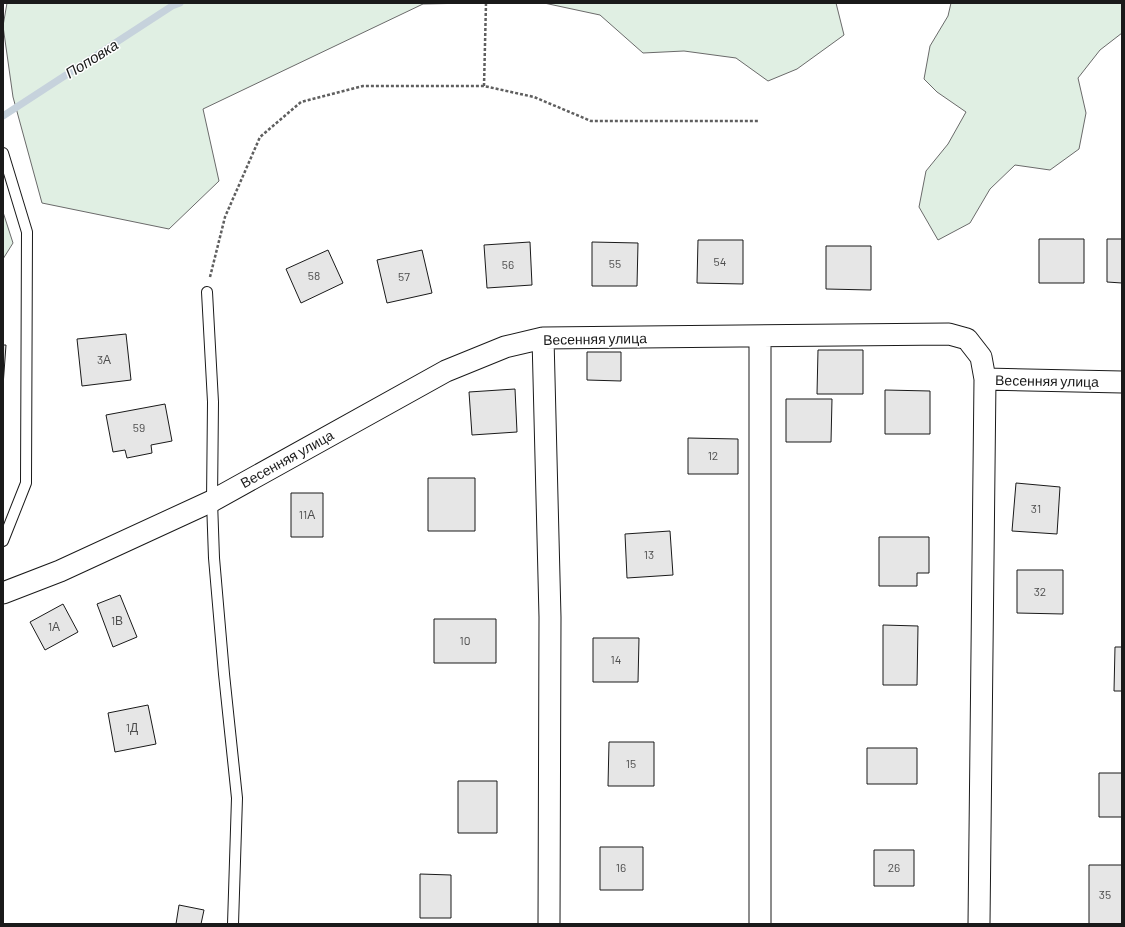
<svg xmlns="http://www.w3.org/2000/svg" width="1125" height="927" viewBox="0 0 1125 927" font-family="Barlow,sans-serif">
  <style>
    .green { fill: #e0efe3; stroke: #6a6a6a }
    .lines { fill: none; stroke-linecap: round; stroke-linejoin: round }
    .stream { stroke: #c6d2dc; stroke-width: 7 }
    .building { fill: #e6e6e6; stroke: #1a1a1a }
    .lane-casing { stroke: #1a1a1a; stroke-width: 12 }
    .street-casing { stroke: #1a1a1a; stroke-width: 23 }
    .path { stroke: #5f5f5f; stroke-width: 2.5; stroke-dasharray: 3 2; stroke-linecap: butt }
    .lane { stroke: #fff; stroke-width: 10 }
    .street { stroke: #fff; stroke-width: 21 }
    .labels { text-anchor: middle; stroke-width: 3; stroke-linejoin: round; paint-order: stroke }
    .number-label { font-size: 12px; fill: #4d4d4d }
    .street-label { font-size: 14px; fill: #1a1a1a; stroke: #fff }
    .water-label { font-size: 15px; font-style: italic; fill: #1a1a1a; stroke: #fff }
  </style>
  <rect width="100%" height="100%" fill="#fff"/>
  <path class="green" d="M7,3H471L423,4L203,109L219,181L169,229L42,203L13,97L3,26Z
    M544,3H836L844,35L797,69L768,81L736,58L684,51L643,53L600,15Z
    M951,3H1122V33L1100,50L1078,78L1086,113L1079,149L1050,170L1015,165L990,189L970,223L938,240L919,207L926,171L948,144L966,112L937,92L924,79L930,46L948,16Z
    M3,212L13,243L3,259Z"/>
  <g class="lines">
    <path class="stream" d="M3,116L172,6L180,3"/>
  </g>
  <path class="building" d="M1039,239H1084V283H1039Z
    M1107,239H1122V283L1107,282Z
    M698,240H743V284L697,283Z
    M530,242L532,285L487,288L484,245Z
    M592,242L638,243L637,286H592Z
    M826,246H871V290L826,289Z
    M328,250L343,283L301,303L286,269Z
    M422,250L432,293L387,303L377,260Z
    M126,334L131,380L82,386L77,339Z
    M3,345H6L3,386Z
    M818,350H863V394H817Z
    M587,352H621V381L587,380Z
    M515,389L517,432L472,435L469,392Z
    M885,390L930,391V434H885Z
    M786,399H832L831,442H786Z
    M165,404L172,441L151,445L152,453L127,458L125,450L113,452L106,415Z
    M688,438L738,439V474H688Z
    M428,478H475V531H428Z
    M1016,483L1060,487L1057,534L1012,531Z
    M291,493H323V537H291Z
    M670,531L673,575L627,578L625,534Z
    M879,537H929V573H917V586H879Z
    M1017,570H1063V614L1017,613Z
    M120,595L137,637L113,647L97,604Z
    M63,604L78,632L45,650L30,622Z
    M434,619H496V663H434Z
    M883,625L918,626L917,685H883Z
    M593,638H639L638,682H593Z
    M1115,647H1122V691H1114Z
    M148,705L156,744L115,752L108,713Z
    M609,742H654V786H608Z
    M867,748H917V784H867Z
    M1099,773H1122V817H1099Z
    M458,781H497V833H458Z
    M600,847H643V890H600Z
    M874,850H914V886H874Z
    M1089,865H1122V924H1089Z
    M420,874L451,875V918H420Z
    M179,905L204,910L201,924H176Z"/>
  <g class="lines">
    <defs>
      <path id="lane" d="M3,153L27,232L26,483L3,541
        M207,292L213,402L212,501L214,558L224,674L237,798L233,924"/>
      <path id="street" d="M543,338L550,617L549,924
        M985,379L1122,382
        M3,593L60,571L212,501L446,371L505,347L543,338L949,334L967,339L981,357L985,379L979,924
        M760,924V336"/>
    </defs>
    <use href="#lane" class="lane-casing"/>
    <use href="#street" class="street-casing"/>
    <path class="path" d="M484,86L486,3
      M210,277L225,217L260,137L301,102L363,86H484L534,97L591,121H759"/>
    <use href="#lane" class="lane"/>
    <use href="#street" class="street"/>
  </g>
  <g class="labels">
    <g class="number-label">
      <text x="720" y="266">54</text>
      <text x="615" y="268">55</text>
      <text x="508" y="269">56</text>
      <text x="314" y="280">58</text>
      <text x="404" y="281">57</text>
      <text x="104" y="364">3А</text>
      <text x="139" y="432">59</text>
      <text x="713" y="460">12</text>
      <text x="1036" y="513">31</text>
      <text x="307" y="519">11А</text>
      <text x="649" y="559">13</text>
      <text x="1040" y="596">32</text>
      <text x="117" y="625">1В</text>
      <text x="54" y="631">1А</text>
      <text x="465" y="645">10</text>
      <text x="616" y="664">14</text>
      <text x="132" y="732">1Д</text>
      <text x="631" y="768">15</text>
      <text x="621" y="872">16</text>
      <text x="894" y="872">26</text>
      <text x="1105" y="899">35</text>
    </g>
    <g class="street-label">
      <text transform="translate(595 339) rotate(-1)" y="5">Весенняя улица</text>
      <text transform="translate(1047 381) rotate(1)" y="5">Весенняя улица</text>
      <text transform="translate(287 459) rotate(-29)" y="5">Весенняя улица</text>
    </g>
    <g class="water-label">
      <text transform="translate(92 59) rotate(-32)" y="5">Поповка</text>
    </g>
  </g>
  <rect width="1125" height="927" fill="none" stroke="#1a1a1a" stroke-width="8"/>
</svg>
